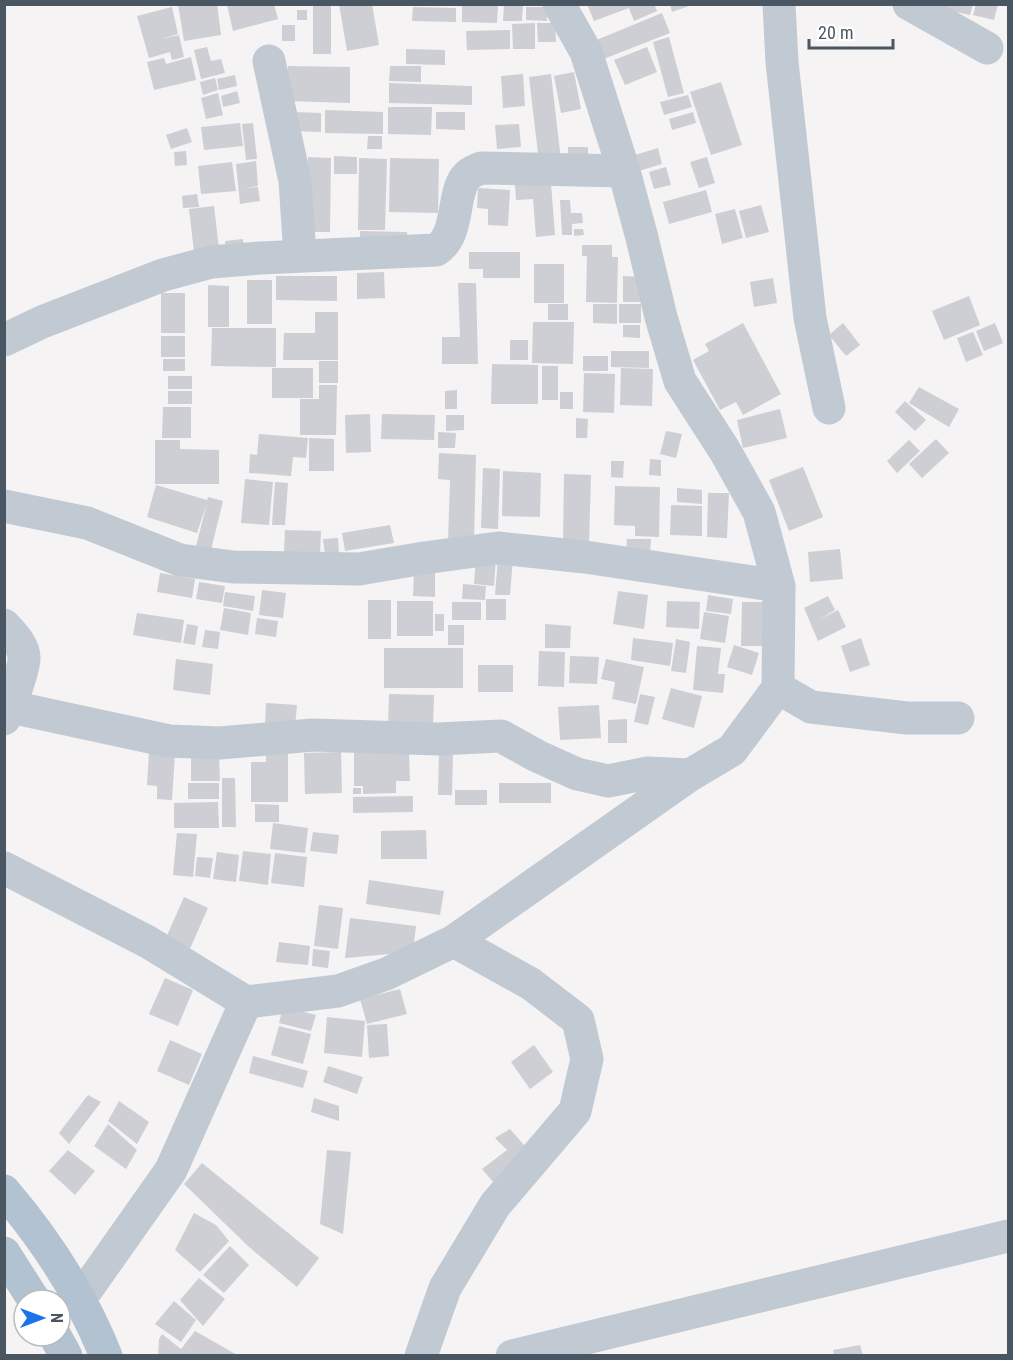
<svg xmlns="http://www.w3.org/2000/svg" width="1013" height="1360" viewBox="0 0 1013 1360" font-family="'Roboto Condensed',sans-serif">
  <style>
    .building { fill: #cdcfd5 }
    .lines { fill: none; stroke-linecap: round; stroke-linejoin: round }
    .minor { stroke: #c1cad2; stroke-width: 33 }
    .major { stroke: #b3c2d1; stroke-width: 33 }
  </style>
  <rect width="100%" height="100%" fill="#f5f3f3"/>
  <path class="building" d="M178,4H217L221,35L184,41Z
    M274,4L278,19L233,31L227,5Z
    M313,4H331V54H313Z
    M339,4H372L379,45L347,51Z
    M462,4H498L497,23L462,22Z
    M504,4H523L522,21H503Z
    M587,4H654L657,11L634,21L629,8L594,21Z
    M670,4H692V5L672,12Z
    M944,4H973L970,15L943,9Z
    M976,4H998L994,20L973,15Z
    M172,7L178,34L162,39L179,35L184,57L172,60L170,52L149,58L137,16Z
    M413,7L456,8V22L412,21Z
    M526,7H547V21L526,20Z
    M297,10H307V20H297Z
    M662,13L670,33L601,60L594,41Z
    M535,23V49H513L512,24Z
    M537,23H555L556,42H538Z
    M282,25H295V41H282Z
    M510,30V49L467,50L466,31Z
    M669,37L684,93L668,97L653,42Z
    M207,47L211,61L221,59L225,73L201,79L194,50Z
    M647,47L657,72L625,85L614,60Z
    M406,49L445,50V65L406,64Z
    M191,57L196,80L154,90L147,62L164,58L166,64Z
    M288,66L350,67V103L287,101Z
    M390,66H421V82L389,81Z
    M574,72L581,109L561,113L554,76Z
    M523,74L525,106L503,108L501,76Z
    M551,74L561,160L539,162L529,77Z
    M235,75L237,86L219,90L217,79Z
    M215,78L218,90L203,95L200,82Z
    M721,82L742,145L711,155L690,92Z
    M389,83L472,86V105L389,103Z
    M237,91L240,103L223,107L221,96Z
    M218,93L223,115L206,119L201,98Z
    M688,95L692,107L664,115L660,102Z
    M388,107H432L431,135L388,134Z
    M325,110L383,112V134L325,133Z
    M293,112L321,113V132L292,131Z
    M436,112H465V130L436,129Z
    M693,112L696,123L672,130L669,119Z
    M240,123L243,146L204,150L201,127Z
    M253,123L257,159L246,160L242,124Z
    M519,124L521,147L497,149L495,125Z
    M187,128L192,142L171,149L166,135Z
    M368,136H382V149H367Z
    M568,147H588V162H568Z
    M658,148L662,164L639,171L635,155Z
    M186,151L187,165L175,166L174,152Z
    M334,156L357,157V174H334Z
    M308,157L331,158L330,232H306Z
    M707,157L715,183L699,188L690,162Z
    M359,158L387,159L385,230H358Z
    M390,158L439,159L438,213L389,212Z
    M256,161L258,186L246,188L258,187L260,201L240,204L236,164Z
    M232,162L236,191L201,194L198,166Z
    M666,167L671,185L654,189L649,172Z
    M551,183L555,235L536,237L533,199L516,200L515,185Z
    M478,188L510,190L508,226L488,225V209L477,208Z
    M706,190L712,212L669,224L663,202Z
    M197,194L199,207L183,208L182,196Z
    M560,200H570L571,213H582L583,223L572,224V235H562Z
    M761,205L769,232L746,238L739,211Z
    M214,206L220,257L195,260L189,209Z
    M735,209L743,238L722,244L715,214Z
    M574,229H583L584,235L574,236Z
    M360,231L407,232V250L360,249Z
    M243,239L244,255L227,257L225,241Z
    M582,245H612V257H618L617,303L586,302L587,256H582Z
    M469,252H520V278H483V269H469Z
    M534,264H564V303H534Z
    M384,272L385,298L357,299V273Z
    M276,276H337V301L276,300Z
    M623,276L645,277V302H623Z
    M773,278L777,303L754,307L750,282Z
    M247,280H272V324H247Z
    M458,283H476L478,364H442V337H460Z
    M208,285L229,286V327H208Z
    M161,293H185V333H161Z
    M969,296L980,325L944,340L932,311Z
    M548,304H568V320H548Z
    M593,304H617V324L593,323Z
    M619,304H641V323H619Z
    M315,312H338V360H283L284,333H315Z
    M533,322H574L573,364L532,363Z
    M743,323L781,394L743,415L736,402L720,410L693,360L709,351L705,344Z
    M843,323L860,345L846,356L829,335Z
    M995,323L1003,343L984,351L976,331Z
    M623,325H640V338L623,337Z
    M212,328H276V367L211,366Z
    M973,332L983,355L966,362L957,338Z
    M161,336H185V357H161Z
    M510,340H528V360H510Z
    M611,351H649V368L611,367Z
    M583,356H608V371H583Z
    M163,359H185V371H163Z
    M319,361H338V383H319Z
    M492,364L538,365V404H491Z
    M542,366H558V400H542Z
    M272,368H313V398H272Z
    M621,368L653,369L652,406L620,405Z
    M584,373L615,374L614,413L583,412Z
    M168,376H192V389H168Z
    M319,385H337L336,435H300V399H319Z
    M919,387L959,409L949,427L909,403Z
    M457,390V409H445V391Z
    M168,391H192V404H168Z
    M560,392H573V409H560Z
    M905,401L926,420L915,431L895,412Z
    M163,407H191V438H162Z
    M780,409L787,438L743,448L737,420Z
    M370,414L371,452L346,453L345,415Z
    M382,414L435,415L434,440L381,439Z
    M446,415H464V430L446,431Z
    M576,418L588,419L587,438H576Z
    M666,431L682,434L676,458L660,454Z
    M438,432L456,433L455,448H438Z
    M259,434L308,438L306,458L293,457L291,476L249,473L250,454L257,455Z
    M309,438L334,439V471H309Z
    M936,439L949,453L922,478L909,464Z
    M155,440H180V449L219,450V484H155Z
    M909,440L920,451L897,473L887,461Z
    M439,453L476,455L474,542L448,541L450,480L438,479Z
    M650,459L661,460V476L649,475Z
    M611,461H624L623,478L611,477Z
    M803,467L823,517L789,531L769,480Z
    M483,468L500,469L498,529L481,528Z
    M503,471L541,473L540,517L502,516Z
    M564,474L591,475L589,544L563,543Z
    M245,479L273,482L269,525L241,523Z
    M275,482L288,483L285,525H272Z
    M156,485L207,500L208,497L223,501L211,550L196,546L207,503L197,533L147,517Z
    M615,486L660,487L659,537L635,536V526L614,525Z
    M677,488L702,490V504L677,502Z
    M708,493H729L727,538L707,537Z
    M671,505L702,506V536L670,535Z
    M390,525L394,543L345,551L342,533Z
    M285,530L321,531L320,554L284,552Z
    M338,538L339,554L325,555L323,539Z
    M627,539H651L650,552L626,551Z
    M840,549L843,579L810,582L808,552Z
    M476,556L496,558L494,586L474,584Z
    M498,558L513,559L510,595H495Z
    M414,572H435V597L413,596Z
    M160,573L195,579L192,598L157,592Z
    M199,582L225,586L222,603L196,599Z
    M463,584L486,586L485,600L462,599Z
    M262,590L286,593L283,618L259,615Z
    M618,591L648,595L644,629L613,624Z
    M225,592L255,596L253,611L223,606Z
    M708,595L733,599L731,614L706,611Z
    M828,596L835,610L820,619L838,610L846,627L818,641L804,608Z
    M486,599H506V620H486Z
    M368,600H391V639H368Z
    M397,601H433V636H397Z
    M667,601L700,602L699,629L666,627Z
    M452,602H481V620H452Z
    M742,602H774V646H741Z
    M224,608L251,613L248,635L220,630Z
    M704,612L729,616L725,643L700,639Z
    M137,613L184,620L181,643L133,635Z
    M435,614H444V631H435Z
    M257,618L278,621L276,637L255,634Z
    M187,624L198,626L195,645L183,643Z
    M545,624L571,626L570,648H545Z
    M448,625H464V645H448Z
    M205,630L220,632L218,649L202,647Z
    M633,638L673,643L670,666L631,660Z
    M861,638L870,665L850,672L841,646Z
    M676,639L690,642L686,673L671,671Z
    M734,645L759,653L752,675L727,667Z
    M697,646L721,648L718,674H725L723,693L693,690Z
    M384,648H463V688H384Z
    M539,651L565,652L564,687L538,686Z
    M570,656L599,657L597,684L569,683Z
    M176,659L213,664L210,695L173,690Z
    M606,659L644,667L636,704L612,699L615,682L601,679Z
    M478,665H513V692H478Z
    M671,688L702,696L694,728L662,719Z
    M389,694L434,695L433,728L388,727Z
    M640,694L655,697L648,725L634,722Z
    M266,703L297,705L295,727L265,725Z
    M599,705L601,738L560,740L558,707Z
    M627,719V743H608V720Z
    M439,750H453L452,795H438Z
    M149,752L175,753L172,800L157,799V786L147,785Z
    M266,752H288V802H251V762H266Z
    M341,752L342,793L305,794L304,753Z
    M354,753H409L410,781H396V793L363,794V786H354Z
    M191,756H219L220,781H191Z
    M222,778H235L236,827H222Z
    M188,783H219V799H188Z
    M499,783H551V803H499Z
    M353,788H361V794H353Z
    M455,790H487V805H455Z
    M413,796V812L353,813V797Z
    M218,802L219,828H174V803Z
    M255,804L279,805V822H255Z
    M273,823L308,828L305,853L270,849Z
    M426,830L427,859H381V831Z
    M313,832L339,835L337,854L310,851Z
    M177,833L197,834L193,877L173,875Z
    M243,851L271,854L268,885L239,881Z
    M217,852L239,855L236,882L213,879Z
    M275,853L307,857L304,887L271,883Z
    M197,857L213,858L210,878L195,876Z
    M369,880L444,891L440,915L366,904Z
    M184,897L208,908L189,951L165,940Z
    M319,905L343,908L338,949L314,946Z
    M350,918L416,926L413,952L345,958Z
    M279,942L310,946L308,965L276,962Z
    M313,949L330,951L328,968L312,966Z
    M165,978L193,990L178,1026L149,1014Z
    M400,989L407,1014L367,1024L360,999Z
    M283,1007L316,1015L311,1031L279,1023Z
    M327,1017L365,1021L362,1057L324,1053Z
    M387,1024L389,1056L369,1058L367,1025Z
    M279,1026L311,1034L303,1064L271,1055Z
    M170,1040L202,1054L189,1085L157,1071Z
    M534,1045L553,1072L530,1089L511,1062Z
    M253,1056L308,1071L303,1088L249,1073Z
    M328,1066L363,1077L357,1094L323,1082Z
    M88,1095L101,1102L69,1144L59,1133Z
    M314,1098L339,1106V1121L311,1112Z
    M119,1101L149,1122L137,1144L108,1121Z
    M108,1124L137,1150L126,1169L94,1146Z
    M510,1129L531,1153L494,1183L482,1169L507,1150L495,1138Z
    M68,1150L95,1171L75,1195L49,1171Z
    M327,1150L351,1152L343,1234L320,1224Z
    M202,1163L319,1258L297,1287L249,1247L184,1184Z
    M194,1213L216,1225L229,1241L200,1272L175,1250Z
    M230,1246L249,1265L224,1293L203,1275Z
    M199,1278L225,1299L203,1326L180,1300Z
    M174,1301L196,1320L181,1342L155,1324Z
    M195,1331L239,1356H158L159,1339L162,1334L181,1349Z
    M860,1345L863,1356H834L833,1350Z"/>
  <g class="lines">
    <path class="minor" d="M779,4L782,62L810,318L829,408
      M909,4L987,48
      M269,61L295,181L300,256
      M4,340L42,322L163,275L211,262L261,258L436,250C461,235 451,190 468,175C471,172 477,170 481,168L624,171
      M4,506L87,523L180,560L233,567L359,569L424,558L498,548L585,557L779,586
      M4,625C12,634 24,645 24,658C24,669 10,708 4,719
      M778,688L811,707L907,718H958
      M11,707L169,741L220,743L313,735L438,739L501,736L537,756L577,774L608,781L648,773L690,775
      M4,868L148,942L246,1002
      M80,1299L171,1170L246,1002L338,991L386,974L454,941L690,775L732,750L778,688L779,586L759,512L725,451L680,381L661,317L642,238L624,171L586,52L559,4
      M421,1356L445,1288L495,1205L575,1111L587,1059L578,1020L531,984L454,941
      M512,1356L1008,1236"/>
    <path class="major" d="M4,1191C46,1240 82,1296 106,1356
      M4,1253L34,1300
      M55,1336L66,1356"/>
  </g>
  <rect width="1013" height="1360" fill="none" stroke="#4a5661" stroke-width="12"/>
  <g transform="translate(42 1318) rotate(90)"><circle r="28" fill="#ffffff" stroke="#b7bbc0" stroke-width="1.5"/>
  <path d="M0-4.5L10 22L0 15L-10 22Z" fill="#1a73e8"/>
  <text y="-9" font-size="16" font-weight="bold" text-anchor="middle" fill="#4a5661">N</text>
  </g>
  <path d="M809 39v9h84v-9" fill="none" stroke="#4a5661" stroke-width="3"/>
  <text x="818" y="39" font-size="18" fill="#4a5661" stroke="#ffffff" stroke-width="4.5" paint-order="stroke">20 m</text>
</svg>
